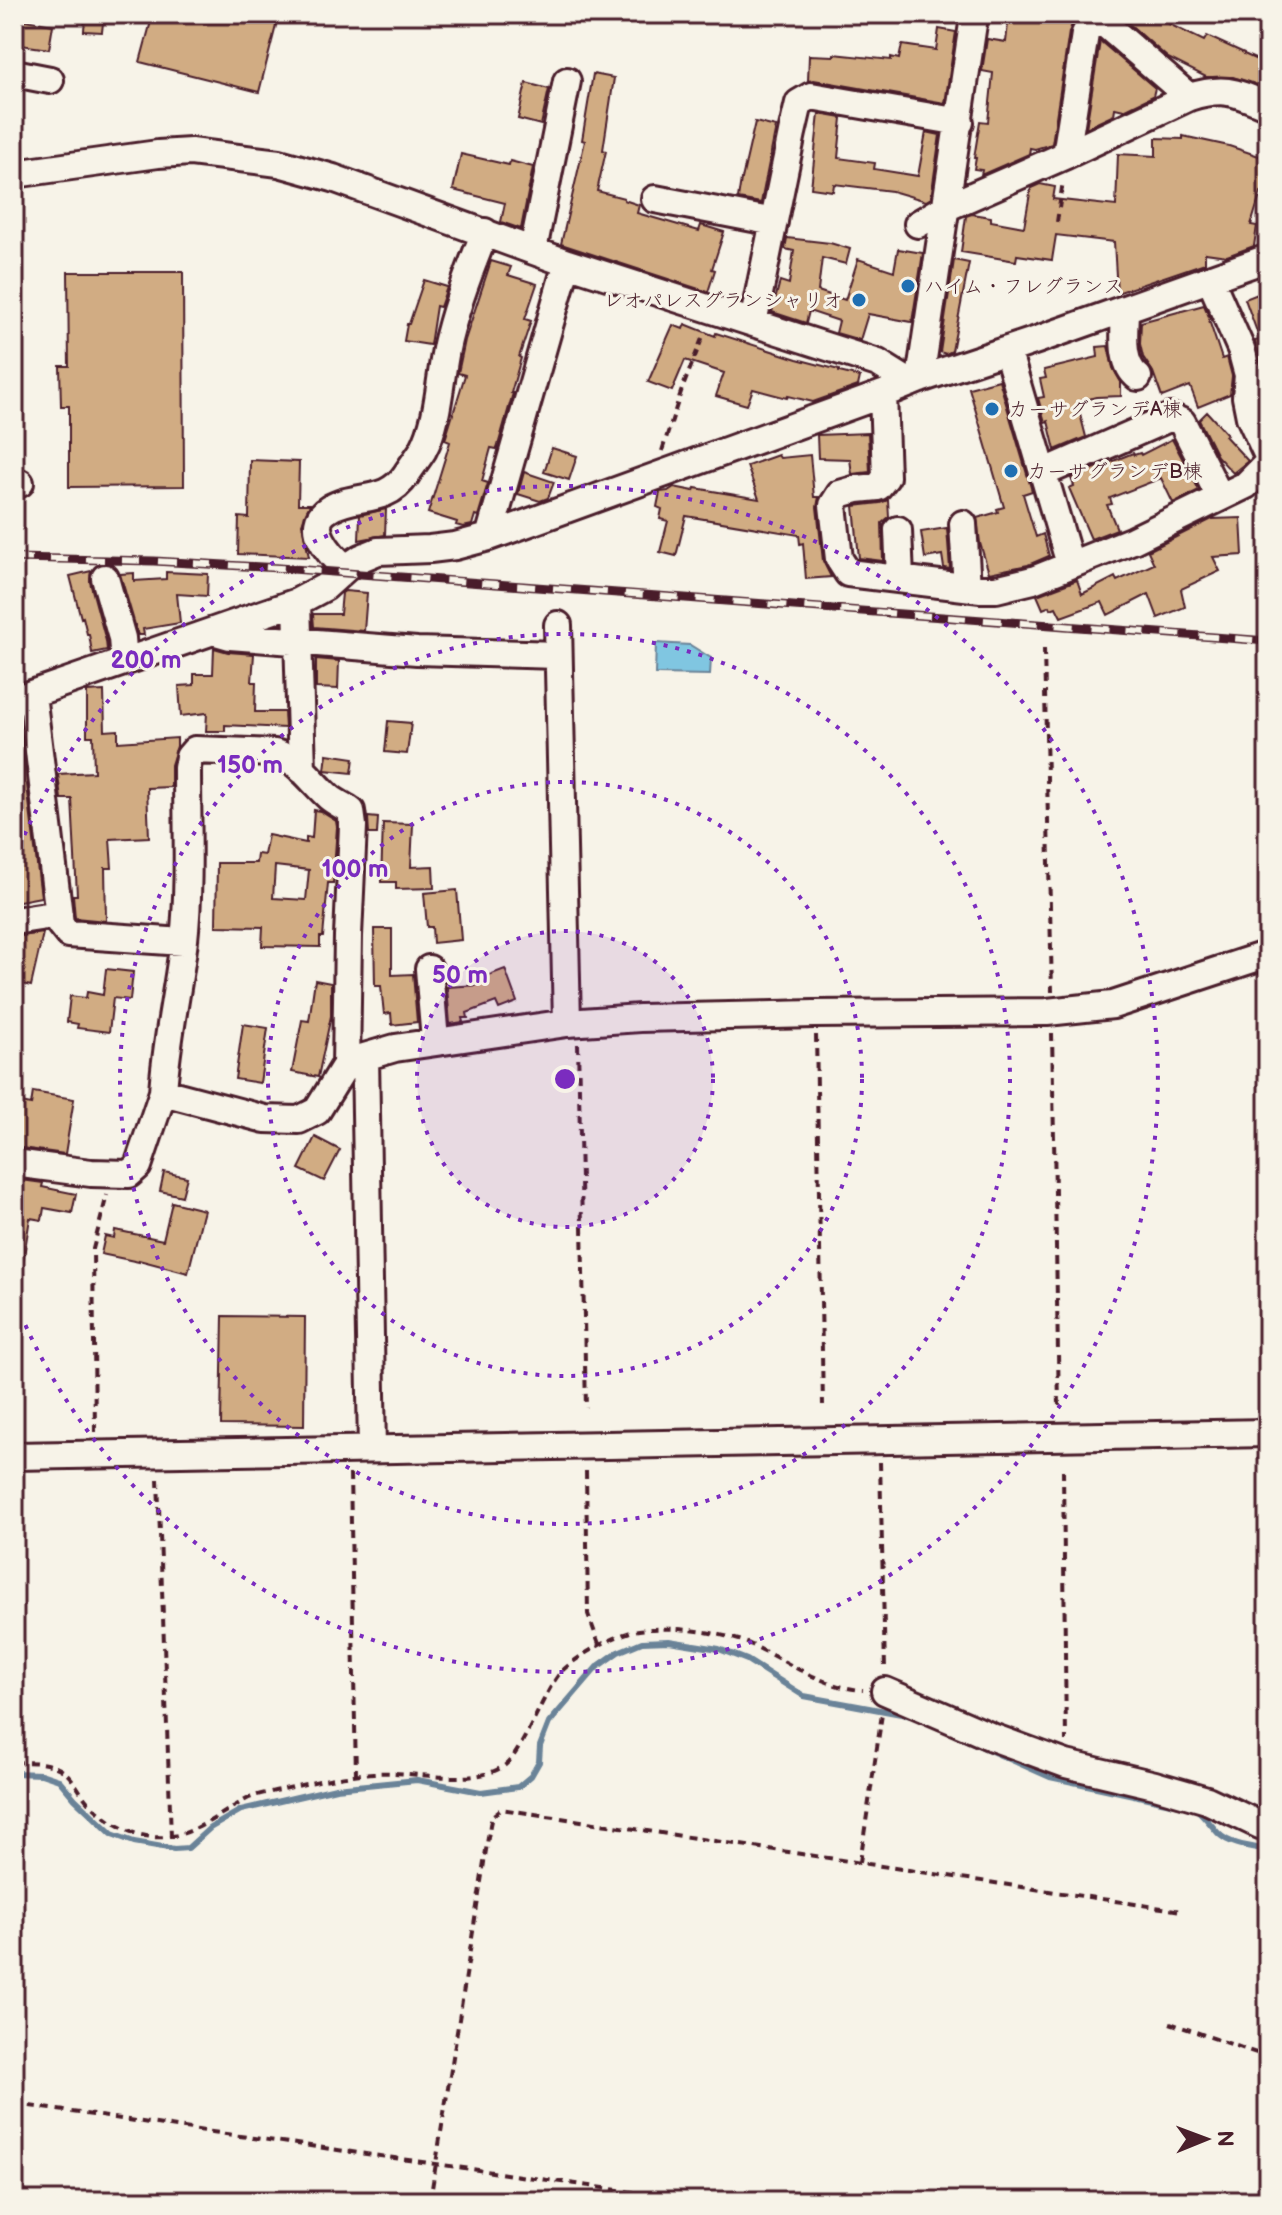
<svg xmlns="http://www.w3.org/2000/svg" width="1282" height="2215" viewBox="0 0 1282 2215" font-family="'Balsamiq Sans','Klee One',sans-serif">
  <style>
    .water { fill: #80c6e1; stroke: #6a8398; stroke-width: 2 }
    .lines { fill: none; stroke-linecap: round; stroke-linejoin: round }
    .stream { stroke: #6a8398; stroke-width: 6 }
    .building { fill: #d1ac83; stroke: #4a1f2b; stroke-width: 2; fill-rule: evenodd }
    .minor-casing { stroke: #4a1f2b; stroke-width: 32 }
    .path { stroke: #4a1f2b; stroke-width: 4; stroke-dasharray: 8 6; stroke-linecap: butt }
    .minor { stroke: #f7f3e8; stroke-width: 26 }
    .rail-casing { stroke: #4a1f2b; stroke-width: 9 }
    .rail { stroke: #f7f3e8; stroke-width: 6; stroke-dasharray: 18; stroke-linecap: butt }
    .ring { fill: none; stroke: #7b2cbf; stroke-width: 4; stroke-dasharray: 4 8 }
    .poi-dot { fill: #1f6fb2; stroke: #f7f3e8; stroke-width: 3 }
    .labels { text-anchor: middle; stroke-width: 6; stroke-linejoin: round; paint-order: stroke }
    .poi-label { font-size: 20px; fill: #4a1f2b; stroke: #f7f3e8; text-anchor: start }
    .centre { fill: #7b2cbf; stroke: #f7f3e8; stroke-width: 4 }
    .ring-label { font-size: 24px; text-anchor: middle; font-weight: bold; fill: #7b2cbf; stroke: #f7f3e8; stroke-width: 6; stroke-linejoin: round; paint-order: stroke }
  </style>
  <rect width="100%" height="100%" fill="#f7f3e8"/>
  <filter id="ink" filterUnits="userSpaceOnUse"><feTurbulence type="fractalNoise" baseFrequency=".0125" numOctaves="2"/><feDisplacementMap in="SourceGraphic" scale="16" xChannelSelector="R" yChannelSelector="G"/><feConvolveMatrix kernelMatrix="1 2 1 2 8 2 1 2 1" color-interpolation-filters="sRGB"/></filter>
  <g filter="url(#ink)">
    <path class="water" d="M656,643L690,645L711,658L710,675L655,674Z"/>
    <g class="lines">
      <path class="stream" d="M955,1735L1050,1777L1180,1805
        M14,1773L41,1774L59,1780L75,1799L112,1834L134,1842L174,1849L188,1848L210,1828L241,1810L336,1788L417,1780L481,1792L518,1787L531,1776L539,1762L540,1746L549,1723L597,1667L618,1652L642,1642L669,1641L719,1649L747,1660L804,1696L912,1716
        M1195,1808C1204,1815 1210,1824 1218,1833C1229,1845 1252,1847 1268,1850
        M14,1891C21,1908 25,1913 14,1930"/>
    </g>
    <path class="building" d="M85,14H104L102,32L84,31Z
      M153,14H279L259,92L140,62Z
      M1009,14H1031L1073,22L1069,32L1052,144L1035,149L1030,148L1029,154L981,175L982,170L974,169L976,158H974L980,121L988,122L993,73L982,71L987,39L1006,42Z
      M1118,14H1162L1172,19L1169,24L1204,41L1207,36L1244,53V54L1268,65V89L1233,77H1206L1168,58Z
      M14,18L53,25L49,49L14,44Z
      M939,29L956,32L945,103L814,80L808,81L809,55L834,56V54L891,60V57L899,59L902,45L936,50Z
      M1100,41L1155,88L1153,96L1124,110L1115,108L1114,115L1086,128Z
      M593,74L614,78L603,150L606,151L597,191L624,198V200L639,205L637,213L699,231L701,225L724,232L712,269L715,270L708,292L561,244L585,141L582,140Z
      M526,83L549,89L541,125L518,119Z
      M819,114L842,118L838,158L875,163L874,169L918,176L926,132L940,135L931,198L926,201L892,191L834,184L833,191L811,188Z
      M755,122L776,127L761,203L738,199L741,179H742Z
      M1183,136L1229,146L1268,159V195L1261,192L1251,225L1257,226L1254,246L1227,256L1205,253V263L1117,293L1114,242L1056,235L1052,260L1017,255L1016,261L961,252L966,216L972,214L991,217V221L1024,227L1031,188L1040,184L1055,187L1053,199L1116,206L1118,154L1156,156V138L1183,139Z
      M461,154L509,165L510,161L533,167L521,229L501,222L505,203L453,190Z
      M787,238L830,243L850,249L846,264L822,258L818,291L845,300L858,259L894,271L898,249L923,253L912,322L868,314L860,340L836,333L839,321L809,311L806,323L772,312L780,281L789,284L794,251L785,249Z
      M954,260L969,263L952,351L946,354L940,352Z
      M491,261L511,267L508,275L537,284L525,319L531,321L519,357L521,358L511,393H513L497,449L491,448L482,481L488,483L478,516L475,515L472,525L463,527L456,525L457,522L428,513L450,442L445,440L465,375L458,373L465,340Z
      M68,272H183L184,486L69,487V406H61L60,366H69Z
      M424,280L447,287L440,307L436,306L430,345L404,341L407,324H409Z
      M1268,290V379L1264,381L1263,371L1255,341L1260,340L1245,299Z
      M1204,305L1210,319L1209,320L1222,359L1227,357L1232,376L1230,394L1198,407L1190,386L1162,397L1153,372L1143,357L1140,344L1141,322Z
      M685,324L715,336L716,333L797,359L839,370V372L860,377L858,386L813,402L788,396L787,398L753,389L747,405L716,396L724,373L685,360L672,391L648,382L673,325L683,329Z
      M1108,346L1113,368L1121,382V396L1096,397L1077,402L1086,437L1055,450L1048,421L1045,422L1038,398L1044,397L1040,379L1046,378L1044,370L1098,357L1097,347Z
      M999,380L1032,491L1023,494L1036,537L1043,534L1049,556L1028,565L989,573L980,543L977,518L998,512L997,509L1004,507L969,388Z
      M1207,412L1227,434L1225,436L1248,461L1233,473L1217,456L1199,420Z
      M868,433L870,472L852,474L850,459L818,458L817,435Z
      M1172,439L1199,490L1173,503L1161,478L1110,498L1112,504L1107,505L1117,529L1091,539L1069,488L1074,486L1071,478L1133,453L1134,455L1140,453L1141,455Z
      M552,448L577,456L569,480L544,472Z
      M778,455L780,458L810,455L814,497H819L817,507L823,561L831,577L806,579L803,543L800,544L799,535L686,516L676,556L660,552L668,521L660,519L662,509L657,507L660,492L668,491L674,487L694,491L695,488L759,499L747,466Z
      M250,460L299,462L298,504H310L302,524L309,557L238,554L239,517L249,518Z
      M524,472L554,482L548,498L540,501L518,494Z
      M888,500L889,517L882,523L883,561L859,558L854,506L880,503Z
      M386,509L385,535L359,540L360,515Z
      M1241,518L1243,555L1213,557L1220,571L1181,589L1185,607L1158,618L1149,594L1108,615L1102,602L1061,617L1056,607L1051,609L1050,606L1043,609L1037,595L1077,580L1082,594L1115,577L1117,581L1154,564L1148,551L1212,519Z
      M947,528L950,569L944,568L942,555L925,558L921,532Z
      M91,571L90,582L106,641L107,650L92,653L89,634H87L83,617L81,618L70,576Z
      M166,572L208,574L207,596L177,594L180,623L143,629L144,635H138L120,574L134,573V581L166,579Z
      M345,591L367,593L364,631L314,627L313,614H340L342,593Z
      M214,648L228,652L254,654L252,682H256L255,712H284L285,728L225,725V731H206L207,713L181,716L179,686L194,685V674H213Z
      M316,659L339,661L338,689L316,688Z
      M104,691L105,731L118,730V742L177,738V746L171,765V787L147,788L149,837L110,839L112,868H105L106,921L75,918L73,895H77L72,799H61L58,774L94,772L93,736H87V692Z
      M19,721L41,897L14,902V722Z
      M388,721L411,723L407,754L385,752Z
      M327,754L354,758L352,773L325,770Z
      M314,810L320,811L336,821L337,827L333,883H328L323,937H320V947L262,946L263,927L216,926L217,863H256L257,854L264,855L268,835L306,843V837L312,838ZM275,866L309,870L306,900L273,898Z
      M368,817L378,818L377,834H369Z
      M383,823L413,824L411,867L433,866L434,888L396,889V882H381Z
      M457,890L461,940L433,943L432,927H427L424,893Z
      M374,929H392V975L413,974L417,1022L392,1025L391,1013L384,1014L381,986H375Z
      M43,933L31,986L14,982V937Z
      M106,969L133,972L130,1000L113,998L109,1032L77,1028L78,1024L67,1022L70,996L86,998L87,992L103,995Z
      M505,969L517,1002L499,1009L496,1002L467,1013L468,1018H462L463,1022L450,1024L447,987L478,985L476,980Z
      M315,980L331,983V1016L318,1077L292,1072L302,1020L309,1021Z
      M243,1024L268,1028L260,1083L235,1079Z
      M33,1092L74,1099L65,1154L14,1147L21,1103L31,1105Z
      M315,1137L340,1150L324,1181L299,1169Z
      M164,1172L187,1177L182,1196L160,1191Z
      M14,1179L43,1183L42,1187L76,1194L72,1213L44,1208L42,1220L30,1218L23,1262L14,1261Z
      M172,1202L204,1210L188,1273L139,1260V1262L101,1254L105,1236L114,1238L115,1230L163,1240Z
      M223,1316L305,1317L304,1426L221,1425Z"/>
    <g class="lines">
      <defs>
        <path id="minor" d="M1266,14L1268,15
          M14,73L50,80
          M1066,155L1085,34L1089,26L1096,23L1106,25L1189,97
          M14,174L158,154L191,152L279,163L333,178L567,263L878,363L910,383
          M655,199L774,222
          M918,224L945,208L1066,155L1189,97C1225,86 1235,92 1268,106
          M533,250L567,81
          M1210,279L1241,349L1248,375L1246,397L1250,417L1268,456
          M1125,309C1125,330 1119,363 1138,377
          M753,323L792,133L799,103L811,96L960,122
          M1007,350L1070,564
          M920,379L974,17
          M883,394L886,477L878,487L857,489L840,494L833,505L839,559L848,573L981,589H996L1033,580L1133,540L1246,485L1268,463
          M1043,473L1171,417L1182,422L1220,497
          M14,483H20
          M963,524L967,587
          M898,530L900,579
          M489,537L567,263
          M346,568C331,556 302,525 329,509C355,493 386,505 406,475C411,467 418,458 423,450C441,416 439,373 449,336C458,300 471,267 485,232
          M105,578L122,638L124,662
          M297,602L302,770
          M558,625L567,1023
          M216,632L230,636L417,651L558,655
          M32,694L60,924L68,934L183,942
          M14,700L297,602L325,587L346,568L361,558L378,551L430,549L455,546L489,537L883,394L920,379L1037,340L1268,258
          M14,921L59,914
          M429,969L435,1041
          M365,1057L372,1449
          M163,1092C166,1041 178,991 184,940C190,884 187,825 187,768L189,757L195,750L275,753C298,759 312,782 329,797C336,803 344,806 351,811L353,826L348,936L346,1067
          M14,1163L91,1173L129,1174L138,1166L163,1092L265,1119L299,1120L317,1111L343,1069L354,1060L395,1048L567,1023L640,1018L814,1014L1047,1012L1113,1005L1268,954
          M14,1456L1268,1433
          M885,1691L992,1737L1066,1764L1155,1785L1207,1800L1260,1825L1268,1826"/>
      </defs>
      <use href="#minor" class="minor-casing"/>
      <path class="path" d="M1057,222L1063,181
        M662,451L681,392L705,331
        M1044,649L1052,992
        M1052,1033L1059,1406
        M816,1035L823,1405
        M578,1044L586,1408
        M95,1432L93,1249L107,1195
        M880,1462L885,1669
        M1063,1470L1066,1741
        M586,1471L588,1614L599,1644
        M350,1474L356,1775
        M158,1479L171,1837
        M14,1763C31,1761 52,1762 66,1773C75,1781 80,1793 88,1802C110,1824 136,1840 168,1837C198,1833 223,1811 249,1798C260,1793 273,1792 284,1789C313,1782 343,1775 373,1773C413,1770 469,1788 504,1766C514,1759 522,1742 528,1731C536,1716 550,1685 560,1673C575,1657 617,1633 639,1630C672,1626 721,1631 752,1645C786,1661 824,1688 863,1690
        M860,1862L882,1714
        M1170,2023L1268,2057
        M16,2104L695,2201
        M430,2201L490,1825L492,1816L501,1809L1182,1911"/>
      <use href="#minor" class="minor"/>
      <defs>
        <path id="rail" d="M1246,14L1268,24
          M14,558L154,561L279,568L1268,641"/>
      </defs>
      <use href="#rail" class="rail-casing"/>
      <use href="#rail" class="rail"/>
    </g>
  </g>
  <circle cx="565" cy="1079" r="148" fill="#7b2cbf" fill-opacity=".12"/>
  <g class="ring">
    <circle cx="565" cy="1079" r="148"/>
    <circle cx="565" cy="1079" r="297"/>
    <circle cx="565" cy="1079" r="445"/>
    <path d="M15 857A593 593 0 1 1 15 1301"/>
  </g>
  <g class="poi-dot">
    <circle cx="908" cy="286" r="8"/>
    <circle cx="859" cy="300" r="8"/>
    <circle cx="992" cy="409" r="8"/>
    <circle cx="1011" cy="471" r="8"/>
  </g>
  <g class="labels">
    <g class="poi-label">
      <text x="924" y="293">ハイム・フレグランス</text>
      <text x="843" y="307" text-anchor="end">レオパレスグランシャリオ</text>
      <text x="1008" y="416">カーサグランデA棟</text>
      <text x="1027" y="478">カーサグランデB棟</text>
    </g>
  </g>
  <circle cx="565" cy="1079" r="12" class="centre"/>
  <g class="ring-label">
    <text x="146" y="668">200 m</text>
    <text x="250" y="773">150 m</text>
    <text x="355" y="877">100 m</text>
    <text x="460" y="983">50 m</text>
  </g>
  <rect width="1282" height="2215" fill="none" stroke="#f7f3e8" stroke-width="48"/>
  <rect x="24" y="24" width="1234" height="2167" fill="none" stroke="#4a1f2b" stroke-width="3" filter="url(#ink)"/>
  <g transform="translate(1206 2139) rotate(89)" stroke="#f7f3e8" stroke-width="6" paint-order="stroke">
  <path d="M0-6L14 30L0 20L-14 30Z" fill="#4a1f2b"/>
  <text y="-12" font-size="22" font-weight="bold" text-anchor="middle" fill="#4a1f2b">N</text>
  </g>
</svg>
